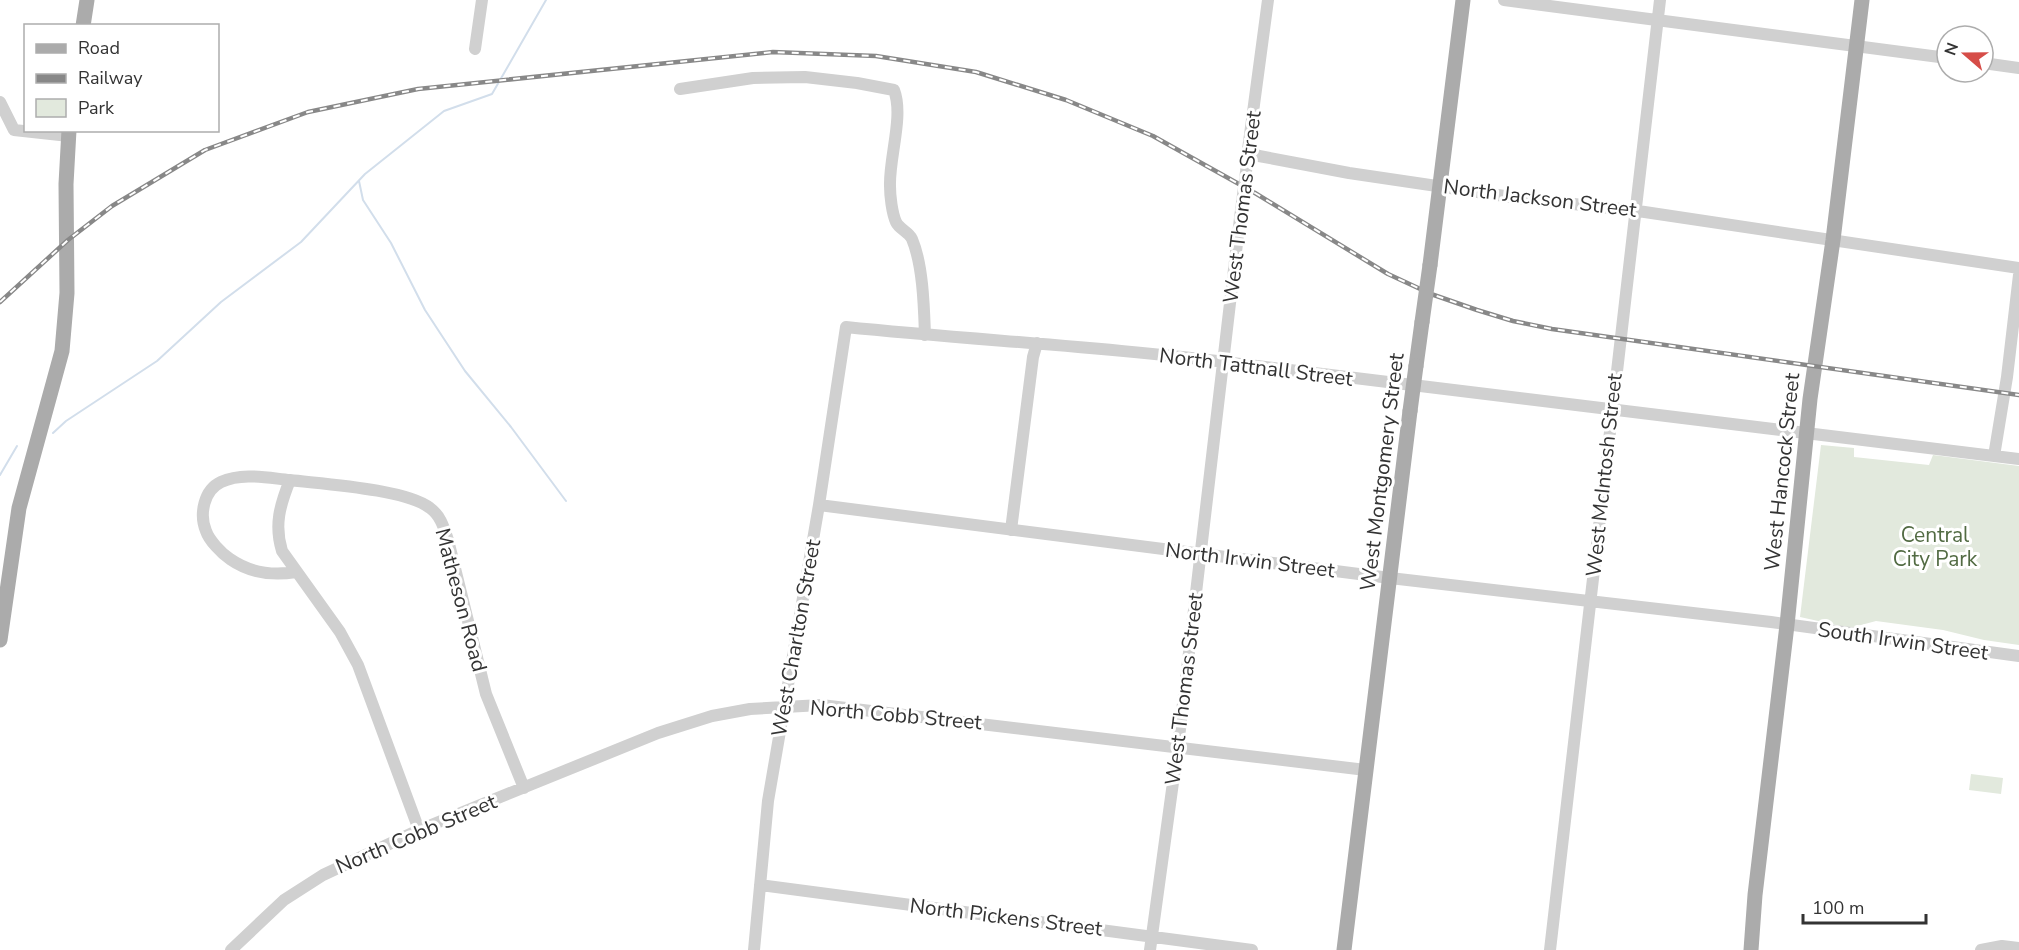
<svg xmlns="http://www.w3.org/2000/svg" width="2019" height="950" viewBox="0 0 2019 950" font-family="'Nunito Sans',sans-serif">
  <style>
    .park { fill: #e2e9dd }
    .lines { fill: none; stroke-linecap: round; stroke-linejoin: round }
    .stream { stroke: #d2deeb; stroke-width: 2 }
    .minor { stroke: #d0d0d0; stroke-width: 12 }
    .major { stroke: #ababab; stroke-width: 15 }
    .rail-casing { stroke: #888; stroke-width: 4.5 }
    .rail { stroke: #fff; stroke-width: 2; stroke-dasharray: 7; stroke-linecap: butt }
    .minor-bridge { stroke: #d0d0d0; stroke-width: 12 }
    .major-bridge { stroke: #ababab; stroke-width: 15 }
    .labels { text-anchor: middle; stroke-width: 6; stroke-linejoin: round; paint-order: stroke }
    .street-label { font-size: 21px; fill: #333; stroke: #fff }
    .park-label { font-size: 21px; fill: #526b43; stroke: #fff }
  </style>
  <rect width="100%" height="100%" fill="#fff"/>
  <path class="park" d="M1821,445L1854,448V457L1929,465L1933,455L2019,466V645L1984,640L1943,630L1876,621L1850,628L1800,617Z
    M1971,774L2003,778L2001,794L1969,790Z"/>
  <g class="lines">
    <path class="stream" d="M359,181L363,200L391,243L425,310L465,371L511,427L566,501
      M53,433L66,421L157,361L221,302L301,242L365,174L444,111L492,94L546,0
      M0,475L17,446"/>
    <path class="minor" d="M1504,0L1947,58
      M475,49L482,0
      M1983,63L2019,68
      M680,89L753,78L805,77L857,83L894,90C904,116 889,157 890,186C890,196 892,213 896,222C899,229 909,232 912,239C923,265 924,307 925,335
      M0,102L14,130L69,136
      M1247,151L1259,156L1349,173L1518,198L1638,211L2019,268
      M1247,157L1268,0
      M1994,456L2007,377L2019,275
      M290,480C268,478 242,472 221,482C204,490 199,514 206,531C209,540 221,553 230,559C250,573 272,576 296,572
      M819,505L1390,578L1771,622L2019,656
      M1011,530L1033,357L1037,343
      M419,830L358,665L340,632L282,551C274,525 280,505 290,480C323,484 406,489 430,508C441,516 444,528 448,540L486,694L524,788
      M760,885L1252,950
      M231,950L284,900L323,875L419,830L658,733L712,716L750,709L821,705L1366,770
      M754,950L768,801L819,505L846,327C972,340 1099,346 1224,362C1489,396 1754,428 2019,459
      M1150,950L1178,746L1240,218
      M1550,950L1660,0
      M1981,950L2002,946L2019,948"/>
    <path class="major" d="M83,26L87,0
      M1430,265L1463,0
      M1416,366L1422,322
      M0,640L19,508L62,351L67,293L66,184L69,130
      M1344,950L1410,411
      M1751,950L1755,895L1787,625L1810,399L1833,240L1862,0"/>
    <defs>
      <path id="rail" d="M0,302L68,240L112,206L205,150L308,112L418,89L773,52L876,56L976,72L1066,100L1153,136L1255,193L1388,274L1431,294L1477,310L1513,321L1552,329L2019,395"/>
    </defs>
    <use href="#rail" class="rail-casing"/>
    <use href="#rail" class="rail"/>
    <path class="minor-bridge" d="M1240,218L1247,164"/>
    <path class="major-bridge" d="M1422,322L1430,265
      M1410,411L1416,366"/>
  </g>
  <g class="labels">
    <g class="street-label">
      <text transform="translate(1540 198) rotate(7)" y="7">North Jackson Street</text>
      <text transform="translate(1242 207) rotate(-83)" y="7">West Thomas Street</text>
      <text transform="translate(1256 367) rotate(7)" y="7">North Tattnall Street</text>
      <text transform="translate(1382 472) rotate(-83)" y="7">West Montgomery Street</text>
      <text transform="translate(1782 472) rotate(-84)" y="7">West Hancock Street</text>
      <text transform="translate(1604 475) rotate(-84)" y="7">West McIntosh Street</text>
      <text transform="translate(1250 560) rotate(7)" y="7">North Irwin Street</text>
      <text transform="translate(461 600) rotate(75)" y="7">Matheson Road</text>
      <text transform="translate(796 638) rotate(-80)" y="7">West Charlton Street</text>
      <text transform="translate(1903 641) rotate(8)" y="7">South Irwin Street</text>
      <text transform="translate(1184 689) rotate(-83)" y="7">West Thomas Street</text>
      <text transform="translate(896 715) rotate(5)" y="7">North Cobb Street</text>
      <text transform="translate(416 834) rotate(-23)" y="7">North Cobb Street</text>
      <text transform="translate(1006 917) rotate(7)" y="7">North Pickens Street</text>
    </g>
    <g class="park-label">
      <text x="1935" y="542">Central<tspan x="1935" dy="24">City Park</tspan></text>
    </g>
  </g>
  <rect x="24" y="24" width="195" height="108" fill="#ffffff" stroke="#adadad" stroke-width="1.5"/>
  <rect x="36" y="44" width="30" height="9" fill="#ababab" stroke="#adadad" stroke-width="1.5"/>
  <text x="78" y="54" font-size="18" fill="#333333">Road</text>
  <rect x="36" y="74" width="30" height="9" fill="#888888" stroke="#adadad" stroke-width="1.5"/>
  <text x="78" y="84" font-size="18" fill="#333333">Railway</text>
  <rect x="36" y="99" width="30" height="18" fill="#e2e9dd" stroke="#adadad" stroke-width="1.5"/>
  <text x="78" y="114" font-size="18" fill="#333333">Park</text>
  <g transform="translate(1965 54) rotate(290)"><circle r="28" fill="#ffffff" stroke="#adadad" stroke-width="1.5"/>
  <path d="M0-4.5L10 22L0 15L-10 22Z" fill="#d64d48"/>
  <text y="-9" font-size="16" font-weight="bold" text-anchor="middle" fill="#333333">N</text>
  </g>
  <path d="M1803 914v9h123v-9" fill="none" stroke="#333333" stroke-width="3"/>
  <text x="1812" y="914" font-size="18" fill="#333333" stroke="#ffffff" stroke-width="4.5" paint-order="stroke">100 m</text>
</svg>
